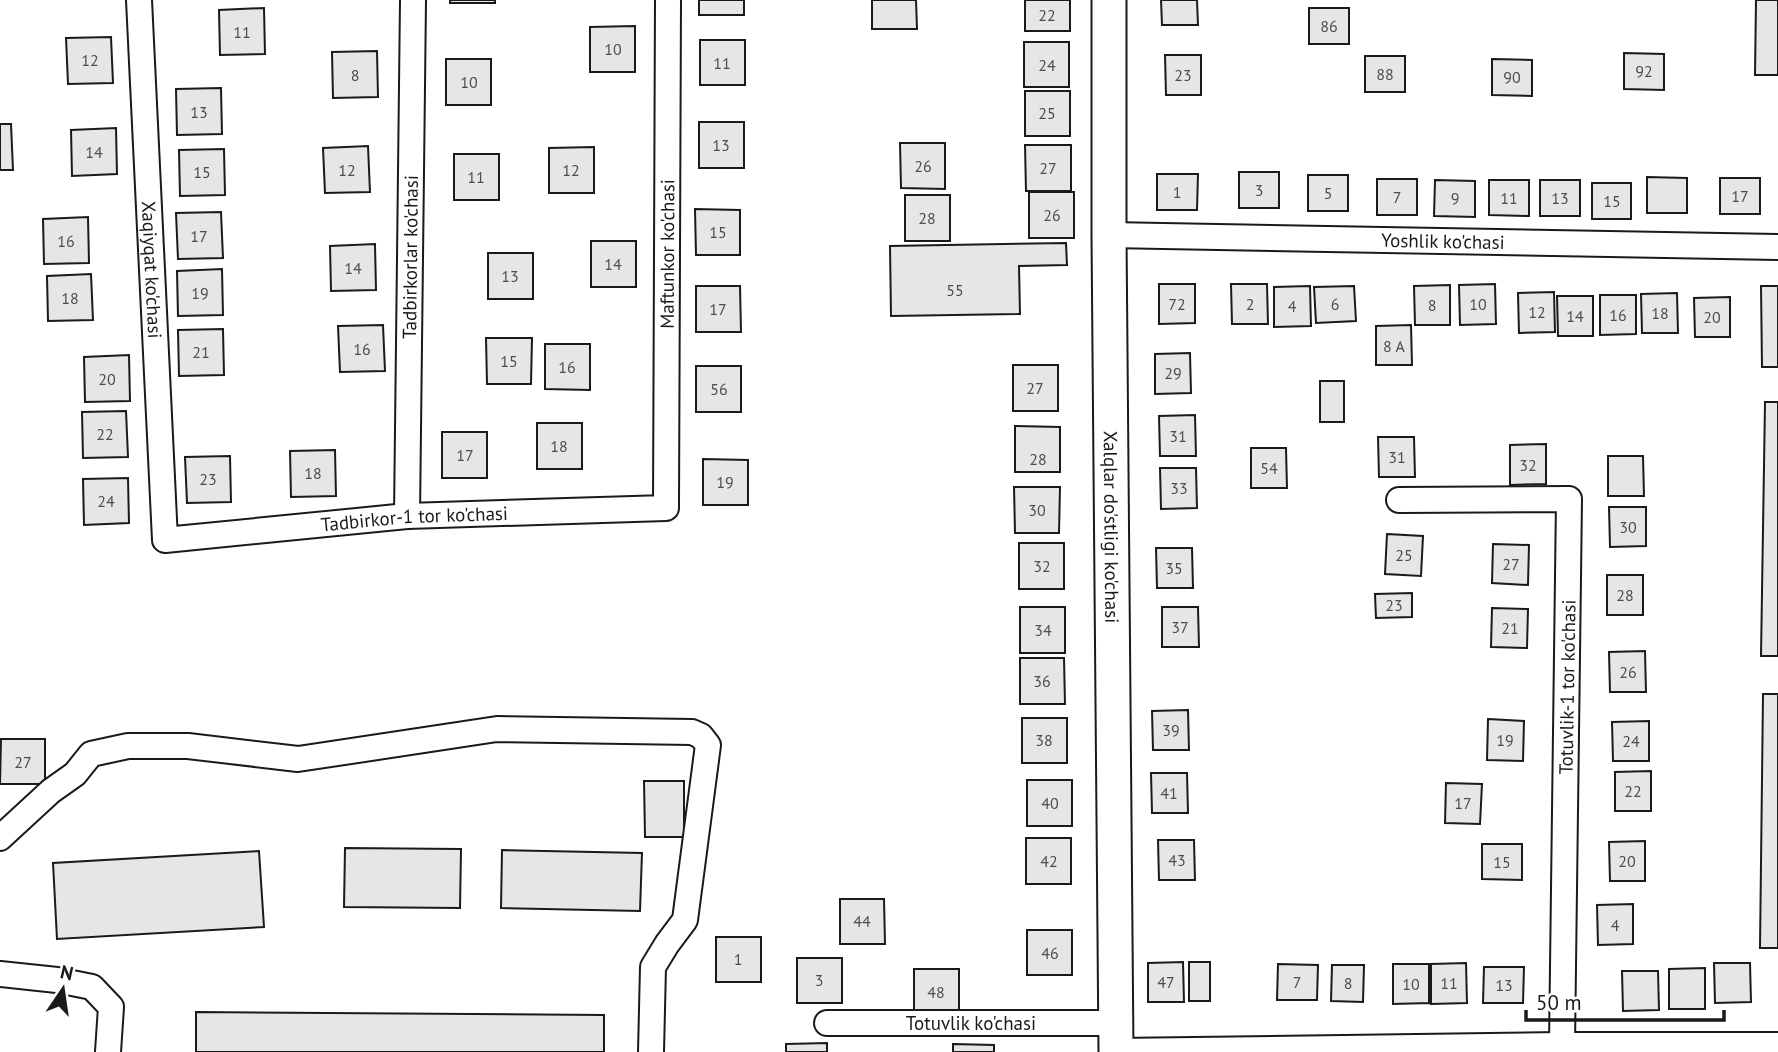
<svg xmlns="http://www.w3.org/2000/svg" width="1778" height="1052" viewBox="0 0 1778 1052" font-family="'PT Sans',sans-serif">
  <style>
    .building { fill: #e6e6e6; stroke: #1a1a1a; stroke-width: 2 }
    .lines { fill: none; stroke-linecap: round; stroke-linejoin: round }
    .street-casing { stroke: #1a1a1a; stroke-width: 28 }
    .secondary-casing { stroke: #1a1a1a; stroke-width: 37 }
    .street { stroke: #fff; stroke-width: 24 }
    .secondary { stroke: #fff; stroke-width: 33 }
    .labels { text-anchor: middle; stroke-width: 5; stroke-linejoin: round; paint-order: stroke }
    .number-label { font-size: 16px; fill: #4d4d4d }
    .street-label { font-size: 19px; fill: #1a1a1a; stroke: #fff }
  </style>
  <rect width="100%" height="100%" fill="#fff"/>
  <path class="building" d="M450,0H495V3H450Z
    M699,0H744V15H699Z
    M872,0H916L917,29H872Z
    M1025,0H1070V31H1025Z
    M1161,0H1197L1198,25H1162Z
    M1756,0H1778V75H1755Z
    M264,8L265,54L220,55L219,10Z
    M1309,8H1349V44H1309Z
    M635,26V72H590V27Z
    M111,37L113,83L68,84L66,38Z
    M700,40H745V85H700Z
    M1024,42H1069V87H1024Z
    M377,51L378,97L333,98L332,52Z
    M1624,53L1664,54V90L1624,89Z
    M1165,55H1201V95H1166Z
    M1365,56H1405V92H1365Z
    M446,59H491V105H446Z
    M1492,59L1532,60V96L1492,95Z
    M221,88L222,134L177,135L176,89Z
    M1025,91H1070V136H1025Z
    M699,122H744V168H699Z
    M0,124H11L13,170H0Z
    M116,128L117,174L72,176L71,130Z
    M900,143H945V189L901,188Z
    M1025,145H1071V191H1026Z
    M368,146L370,192L325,193L323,148Z
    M594,147V193H549V148Z
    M224,149L225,195L180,196L179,150Z
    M454,154H499V200H454Z
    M1239,172H1279V208H1239Z
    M1157,174H1198L1197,210H1157Z
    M1308,175H1348V211H1308Z
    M1647,177L1687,178V213H1647Z
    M1720,178H1760V214H1720Z
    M1377,179H1417V215H1377Z
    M1435,180L1475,181V217L1434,216Z
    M1489,180H1529V216L1489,215Z
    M1540,180H1580V216H1540Z
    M1592,183H1631V219H1592Z
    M1029,192H1074V238H1029Z
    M905,195H950V241H905Z
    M695,209L740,210V255H696Z
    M221,212L223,258L178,259L176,213Z
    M88,217L89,263L44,264L43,219Z
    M591,241H636V287H591Z
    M1066,243L1067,265L1019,266L1020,314L891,316L890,246Z
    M375,244L376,290L331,291L330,246Z
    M488,253H533V299H488Z
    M222,269L223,315L178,316L177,271Z
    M91,274L93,320L48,321L47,276Z
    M1159,284H1195V323L1159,324Z
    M1231,284H1267L1268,324H1232Z
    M1495,284L1496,324L1460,325L1459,285Z
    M1450,285V325H1415L1414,286Z
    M696,286H740L741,332H696Z
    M1310,286L1311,326L1274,327V287Z
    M1354,286L1356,321L1316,323L1314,287Z
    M1761,286H1778V367H1762Z
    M1554,292L1555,332L1519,333L1518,293Z
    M1677,293L1678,333H1642L1641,294Z
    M1600,295H1636V334L1600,335Z
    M1557,296H1593V336H1558Z
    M1730,297V337H1695L1694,298Z
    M383,325L385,371L340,372L338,326Z
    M1411,325L1412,365H1376V326Z
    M223,329L224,375L179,376L178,330Z
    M486,338H532L531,384H487Z
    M545,344H590V390L545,389Z
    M1190,353L1191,393L1155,394V354Z
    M129,355L130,401L85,402L84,357Z
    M1013,365H1058V411H1013Z
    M696,366H741V412H696Z
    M1320,381H1344V422H1320Z
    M1765,402H1778V656H1761Z
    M126,411L128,457L83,458L82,412Z
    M1195,415L1196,456H1160L1159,416Z
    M537,423H582V469H537Z
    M1015,426L1060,427V472H1015Z
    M442,432H487V478H442Z
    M1378,437H1414L1415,477H1379Z
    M1546,444V484L1510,485V445Z
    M1251,448H1286L1287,488H1251Z
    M335,450L336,496L291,497L290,451Z
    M230,456L231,502L187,503L185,457Z
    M1608,456H1643L1644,496H1608Z
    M703,459L748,460V505H703Z
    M1160,468H1196L1197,508L1161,509Z
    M128,478L129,523L84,525L83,479Z
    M1014,487H1060L1059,533H1015Z
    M1609,507H1646V546L1610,547Z
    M1387,534L1423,536L1421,576L1385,574Z
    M1019,543H1064V589H1019Z
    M1493,544L1529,545L1528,585L1492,583Z
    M1156,548H1192L1193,588H1157Z
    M1607,575H1643V615H1607Z
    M1412,593V617L1376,618L1375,594Z
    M1020,607H1065V653H1020Z
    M1162,607H1198L1199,647H1162Z
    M1492,608L1528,609L1527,648L1491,647Z
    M1645,651L1646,692H1610L1609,652Z
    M1020,658H1064L1065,704H1020Z
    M1763,694H1778V948H1760Z
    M1188,710L1189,750H1153L1152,711Z
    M1022,718H1067V763H1022Z
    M1488,719L1524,721L1523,761L1487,760Z
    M1649,721V761H1613L1612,722Z
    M1,739H45V784H0Z
    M1651,771V811H1615V772Z
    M1151,773H1187L1188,813H1152Z
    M1027,780H1072V826H1027Z
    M644,781H684V837H645Z
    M1446,783L1482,784L1480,824L1445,823Z
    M1026,838H1071V884H1026Z
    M1158,840H1194L1195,880H1159Z
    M1645,841V881H1610L1609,842Z
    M1482,844H1522V880L1482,879Z
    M345,848L461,849L460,908L344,907Z
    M502,850L642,853L640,911L501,908Z
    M259,851L264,927L57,939L53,863Z
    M840,899H884L885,944H840Z
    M1633,904V944L1598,945L1597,905Z
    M1027,930H1072V975H1027Z
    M716,937H761V982H716Z
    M797,958H842V1003H797Z
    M1183,962L1184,1002H1148V963Z
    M1189,962H1210V1001H1189Z
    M1466,963L1467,1003L1431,1004V964Z
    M1714,963H1750L1751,1002L1715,1003Z
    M1278,964L1318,965L1317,1000H1277Z
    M1393,964H1429V1003L1393,1004Z
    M1332,965H1364L1363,1002L1331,1001Z
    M1484,967H1524L1523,1003H1483Z
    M1705,968V1009H1669V969Z
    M914,969H959V1015H914Z
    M1622,971H1658L1659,1010L1623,1011Z
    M196,1012L604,1015V1052H196Z
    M827,1043V1052H786V1044Z
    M953,1044L994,1045V1052H953Z"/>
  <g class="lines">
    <defs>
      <g id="street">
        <path id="s1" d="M139,0L165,540L407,516L666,508L668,0"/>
        <path id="s2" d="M1109,235L1778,247"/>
        <path d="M1399,500L1569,499L1562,1045"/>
        <path id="s3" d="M407,516L413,0"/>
        <path d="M0,838L51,791L75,774L91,754L128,746H188L298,759L497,729L692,732L701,736L708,745L685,920L667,944L653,967L651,1052"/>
        <path d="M0,974L57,980L92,987L111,1007L108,1052"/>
        <path id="s4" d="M827,1023H1116"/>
        <path d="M1116,1051L1562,1045H1778"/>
      </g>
      <g id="secondary">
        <path id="s5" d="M1109,0V235L1116,1052"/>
      </g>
    </defs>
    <use href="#street" class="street-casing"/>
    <use href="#secondary" class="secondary-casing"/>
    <use href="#street" class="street"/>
    <use href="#secondary" class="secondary"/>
  </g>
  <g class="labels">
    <g class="number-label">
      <text x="1047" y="21">22</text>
      <text x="1329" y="32">86</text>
      <text x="242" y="38">11</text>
      <text x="613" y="55">10</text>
      <text x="90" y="66">12</text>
      <text x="722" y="69">11</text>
      <text x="1047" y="71">24</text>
      <text x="1644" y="77">92</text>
      <text x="1385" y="80">88</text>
      <text x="355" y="81">8</text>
      <text x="1183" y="81">23</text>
      <text x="1512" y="83">90</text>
      <text x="469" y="88">10</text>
      <text x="199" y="118">13</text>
      <text x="1047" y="119">25</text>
      <text x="721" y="151">13</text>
      <text x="94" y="158">14</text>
      <text x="923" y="172">26</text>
      <text x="1048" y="174">27</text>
      <text x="347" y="176">12</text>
      <text x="571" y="176">12</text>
      <text x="202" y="178">15</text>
      <text x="476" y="183">11</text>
      <text x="1259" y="196">3</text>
      <text x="1177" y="198">1</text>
      <text x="1328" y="199">5</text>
      <text x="1740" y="202">17</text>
      <text x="1397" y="203">7</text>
      <text x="1455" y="204">9</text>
      <text x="1509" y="204">11</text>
      <text x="1560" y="204">13</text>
      <text x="1612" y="207">15</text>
      <text x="1052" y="221">26</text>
      <text x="927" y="224">28</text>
      <text x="718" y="238">15</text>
      <text x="199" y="242">17</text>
      <text x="66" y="247">16</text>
      <text x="613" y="270">14</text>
      <text x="353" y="274">14</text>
      <text x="510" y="282">13</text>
      <text x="955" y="296">55</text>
      <text x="200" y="299">19</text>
      <text x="70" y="304">18</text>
      <text x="1177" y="310">72</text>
      <text x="1250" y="310">2</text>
      <text x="1335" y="310">6</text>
      <text x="1478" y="310">10</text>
      <text x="1432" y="311">8</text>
      <text x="1292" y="312">4</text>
      <text x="718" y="315">17</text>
      <text x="1537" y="318">12</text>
      <text x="1660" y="319">18</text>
      <text x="1618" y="321">16</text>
      <text x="1575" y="322">14</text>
      <text x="1712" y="323">20</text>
      <text x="1394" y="352">8 А</text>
      <text x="362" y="355">16</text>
      <text x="201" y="358">21</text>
      <text x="509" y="367">15</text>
      <text x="567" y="373">16</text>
      <text x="1173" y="379">29</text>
      <text x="107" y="385">20</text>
      <text x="1035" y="394">27</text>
      <text x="719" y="395">56</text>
      <text x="105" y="440">22</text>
      <text x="1178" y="442">31</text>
      <text x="559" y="452">18</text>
      <text x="465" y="461">17</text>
      <text x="1397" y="463">31</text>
      <text x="1038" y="465">28</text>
      <text x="1528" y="471">32</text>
      <text x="1269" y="474">54</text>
      <text x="313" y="479">18</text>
      <text x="208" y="485">23</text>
      <text x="725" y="488">19</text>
      <text x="1179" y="494">33</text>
      <text x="106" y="507">24</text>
      <text x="1037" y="516">30</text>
      <text x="1628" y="533">30</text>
      <text x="1404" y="561">25</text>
      <text x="1511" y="570">27</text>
      <text x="1042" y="572">32</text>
      <text x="1174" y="574">35</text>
      <text x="1625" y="601">28</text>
      <text x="1394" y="611">23</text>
      <text x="1180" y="633">37</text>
      <text x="1510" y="634">21</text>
      <text x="1043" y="636">34</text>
      <text x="1628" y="678">26</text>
      <text x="1042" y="687">36</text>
      <text x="1171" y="736">39</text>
      <text x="1044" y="746">38</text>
      <text x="1505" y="746">19</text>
      <text x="1631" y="747">24</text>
      <text x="23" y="768">27</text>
      <text x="1633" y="797">22</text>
      <text x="1169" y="799">41</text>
      <text x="1050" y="809">40</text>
      <text x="1463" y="809">17</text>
      <text x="1177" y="866">43</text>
      <text x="1049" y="867">42</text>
      <text x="1627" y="867">20</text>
      <text x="1502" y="868">15</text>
      <text x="862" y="927">44</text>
      <text x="1615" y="931">4</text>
      <text x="1050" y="959">46</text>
      <text x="738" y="965">1</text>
      <text x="819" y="986">3</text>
      <text x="1166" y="988">47</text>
      <text x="1297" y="988">7</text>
      <text x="1348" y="989">8</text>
      <text x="1449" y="989">11</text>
      <text x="1411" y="990">10</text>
      <text x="1504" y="991">13</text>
      <text x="936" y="998">48</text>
    </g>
    <g class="street-label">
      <text dy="7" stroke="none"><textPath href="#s2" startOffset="334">Yoshlik ko'chasi</textPath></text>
      <text dy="7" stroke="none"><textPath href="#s1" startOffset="1297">Maftunkor ko'chasi</textPath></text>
      <text dy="7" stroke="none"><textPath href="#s3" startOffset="259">Tadbirkorlar ko'chasi</textPath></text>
      <text dy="7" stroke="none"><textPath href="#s1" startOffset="270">Xaqiyqat ko'chasi</textPath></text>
      <text dy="7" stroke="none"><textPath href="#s1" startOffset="791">Tadbirkor-1 tor ko'chasi</textPath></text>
      <text dy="7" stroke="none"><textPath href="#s5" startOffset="527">Xalqlar do'stligi ko'chasi</textPath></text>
      <text transform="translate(1567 687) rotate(-89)" y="7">Totuvlik-1 tor ko'chasi</text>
      <text dy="7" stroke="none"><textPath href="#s4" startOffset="144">Totuvlik ko'chasi</textPath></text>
    </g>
  </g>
  <g transform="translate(63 989) rotate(13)" stroke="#ffffff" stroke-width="5" paint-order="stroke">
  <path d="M0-5L12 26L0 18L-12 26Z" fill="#1a1a1a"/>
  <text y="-10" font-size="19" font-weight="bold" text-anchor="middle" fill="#1a1a1a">N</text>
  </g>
  <path d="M1526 1010v10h198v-10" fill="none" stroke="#1a1a1a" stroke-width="3.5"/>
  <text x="1536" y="1010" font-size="21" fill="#1a1a1a" stroke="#ffffff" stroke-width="5" paint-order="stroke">50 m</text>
</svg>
